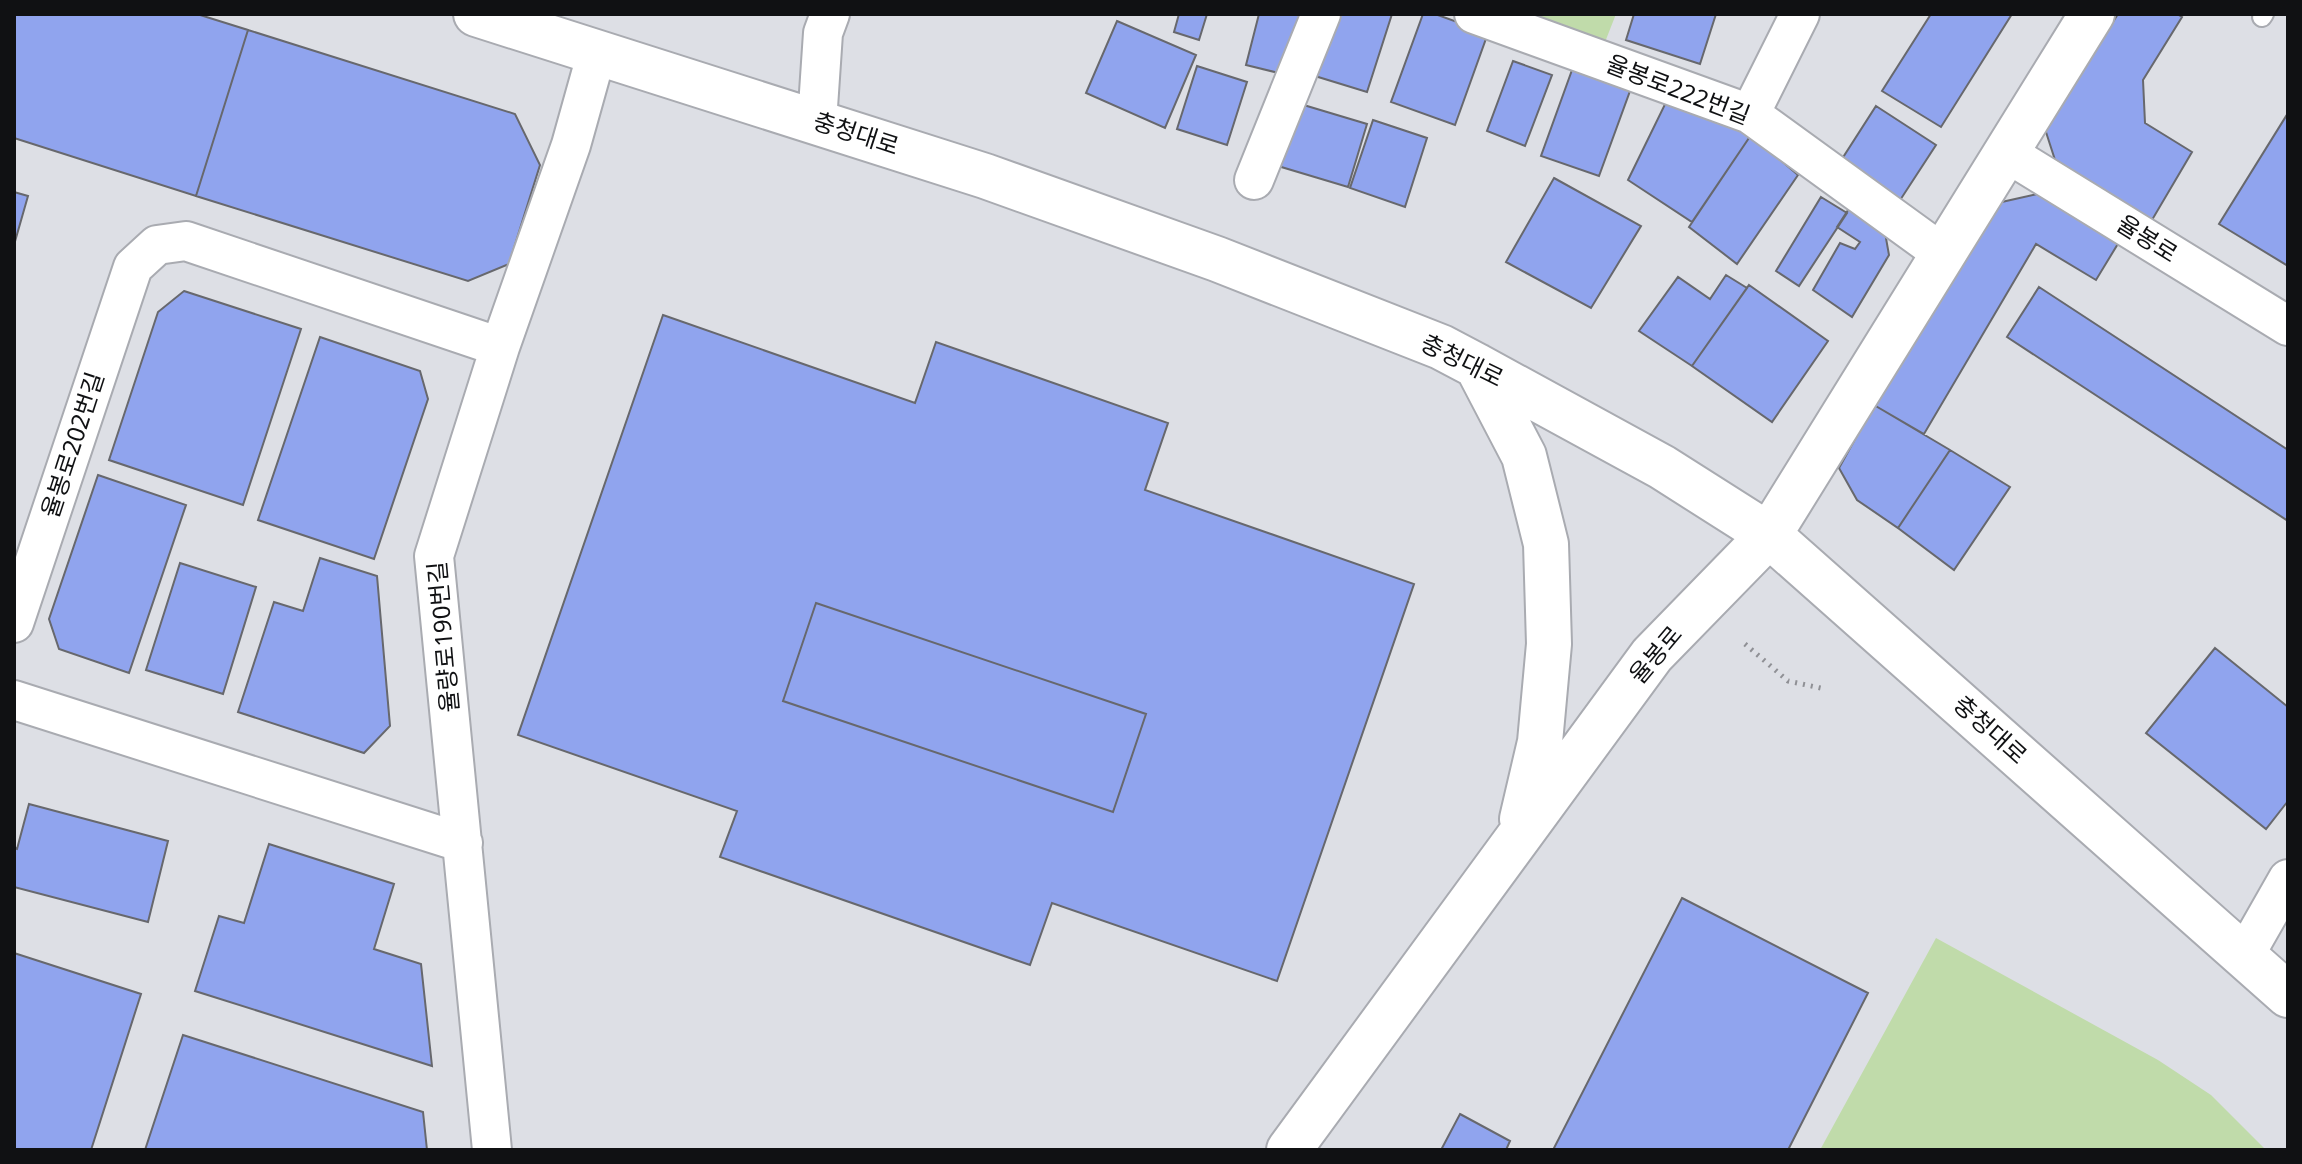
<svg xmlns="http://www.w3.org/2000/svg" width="2302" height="1164" viewBox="0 0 2302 1164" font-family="'Noto Sans','Noto Sans KR',sans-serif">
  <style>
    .green { fill: #c0dbaa }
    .building { fill: #90a4ee; stroke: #67686d; stroke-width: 2 }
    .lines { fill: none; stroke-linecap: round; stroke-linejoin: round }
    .lane-casing { stroke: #a9abb1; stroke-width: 22 }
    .street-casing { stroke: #a9abb1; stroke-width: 42 }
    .secondary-casing { stroke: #a9abb1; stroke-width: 48 }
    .path { stroke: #8f9095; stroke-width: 5; stroke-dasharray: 2 6; stroke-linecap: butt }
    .lane { stroke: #fff; stroke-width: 18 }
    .street { stroke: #fff; stroke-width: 38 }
    .secondary { stroke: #fff; stroke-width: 44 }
    .labels { text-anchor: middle; stroke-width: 6; stroke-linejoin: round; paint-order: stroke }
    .street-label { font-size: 24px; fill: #101113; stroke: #fff }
  </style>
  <rect width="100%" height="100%" fill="#dddfe5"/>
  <path class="green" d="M1474,14H1616L1598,60Z
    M1936,938L2158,1060L2211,1095L2266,1150H1820Z"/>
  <path class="building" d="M14,14H197L248,30L196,196L14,138Z
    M1179,14H1207L1199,40L1174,32Z
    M1259,14H1307L1291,76L1246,65Z
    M1335,14H1392L1367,92L1315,76Z
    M1423,14H1435L1488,33L1455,125L1391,102Z
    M1634,14H1716L1700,64L1626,40Z
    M1931,14H2012L1941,127L1882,91Z
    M2118,14H2177L2182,17L2143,80L2145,123L2192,152L2152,220L2056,163L2045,129Z
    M1117,21L1196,55L1165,128L1086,93Z
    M248,30L515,114L540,165L509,264L468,281L196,196Z
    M1576,59L1634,80L1599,176L1541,156Z
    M1513,61L1552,75L1525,146L1487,131Z
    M1197,66L1247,82L1227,145L1177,129Z
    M1670,94L1751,135L1692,222L1628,180Z
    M1297,103L1367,124L1348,187L1278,166Z
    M1876,106L1936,145L1893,211L1833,173Z
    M2288,113V266L2219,224Z
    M1373,120L1427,138L1405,207L1350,188Z
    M1751,135L1798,175L1737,264L1689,227Z
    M1554,178L1641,226L1591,308L1506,262Z
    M14,192L28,196L14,245Z
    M2037,194L2119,242L2096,280L2036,244L1924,434L1874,405L1993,204Z
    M1858,195L1881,210L1889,255L1852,317L1813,290L1840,243L1855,249L1860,242L1837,227Z
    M1821,197L1847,213L1799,286L1776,271Z
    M1726,275L1747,288L1692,366L1639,331L1678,277L1710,299Z
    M1749,285L1828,341L1772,422L1692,366Z
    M2039,287L2288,450V521L2007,337Z
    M184,291L301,329L243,505L109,460L158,312Z
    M663,315L915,403L936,342L1168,423L1145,490L1414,584L1277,981L1052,903L1030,965L720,857L737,811L518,735Z
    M320,337L420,371L428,399L374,559L258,520Z
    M1874,405L1950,450L1898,528L1857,500L1839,468Z
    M1950,450L2010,487L1954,570L1898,528Z
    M98,475L186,505L129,673L59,649L49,619Z
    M320,558L377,576L390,726L364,753L238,712L274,602L303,611Z
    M180,563L256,587L223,694L146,670Z
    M816,603L1146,714L1113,812L783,701Z
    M2215,648L2288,707V801L2266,829L2146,733Z
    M29,804L168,841L148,922L14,887V848L17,849Z
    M269,844L394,884L374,949L421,964L432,1066L195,991L219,916L244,923Z
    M1682,898L1868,993L1788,1150H1553Z
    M14,953L141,994L91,1150H14Z
    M183,1035L423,1112L427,1150H145Z
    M1460,1114L1510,1141L1506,1150H1441Z"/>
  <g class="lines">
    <defs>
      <path id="lane" d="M2262,17L2264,14"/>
      <path id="street" d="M1474,14L1750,114L1943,254
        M1750,114L1800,14
        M817,122L823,33L830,14
        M2007,153L2288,326
        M1254,180L1321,14
        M14,623L133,267L157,245L186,241L500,347
        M14,700L463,843
        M2243,958L2288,879
        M492,1150L434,556L500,347L571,145L597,52"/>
      <path id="secondary" d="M476,14L985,176L1217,259L1441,347L1477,366L1662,467L1769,535L2288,995
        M1477,366L1524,456L1546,544L1549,644L1540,742L1522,819
        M1289,1150L1652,655L1769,535L2092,14"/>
    </defs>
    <use href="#lane" class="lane-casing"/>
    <use href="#street" class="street-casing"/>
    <use href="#secondary" class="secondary-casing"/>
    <path class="path" d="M1745,644L1788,681L1825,689"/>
    <use href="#lane" class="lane"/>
    <use href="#street" class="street"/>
    <use href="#secondary" class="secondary"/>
  </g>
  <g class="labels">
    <g class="street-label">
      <text transform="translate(1678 90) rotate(21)" y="8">율봉로222번길</text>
      <text transform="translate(856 134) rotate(18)" y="8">충청대로</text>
      <text transform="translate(2147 239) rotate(32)" y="8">율봉로</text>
      <text transform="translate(1462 361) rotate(26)" y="8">충청대로</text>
      <text transform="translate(73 445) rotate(-72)" y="8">율봉로202번길</text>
      <text transform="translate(444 637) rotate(-95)" y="8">율량로190번길</text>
      <text transform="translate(1656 655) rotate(-50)" y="8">율봉로</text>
      <text transform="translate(1990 730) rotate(42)" y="8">충청대로</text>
    </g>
  </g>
  <rect width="2302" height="1164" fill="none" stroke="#101113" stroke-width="32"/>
</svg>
